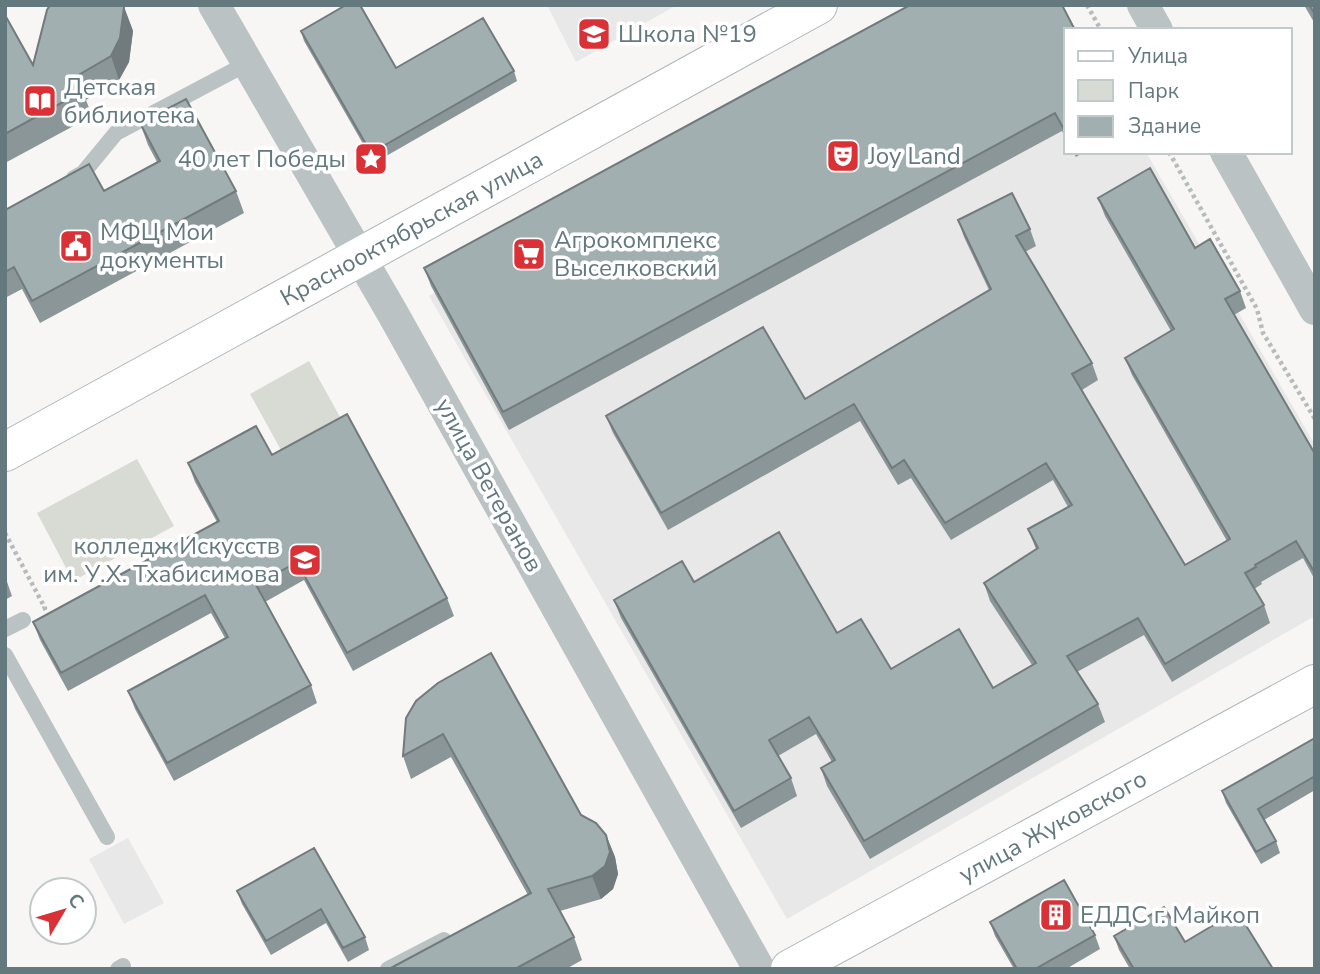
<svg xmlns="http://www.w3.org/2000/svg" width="1320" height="974" viewBox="0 0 1320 974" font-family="'Nunito Sans',sans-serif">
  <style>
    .built { fill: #e7e8e7 }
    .green { fill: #d8dbd3 }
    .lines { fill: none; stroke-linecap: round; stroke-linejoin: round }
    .secondary-casing { stroke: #aeb6b8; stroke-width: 40 }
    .path { stroke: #b6bbbc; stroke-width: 4.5; stroke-dasharray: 3.5 3.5; stroke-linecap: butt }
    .lane { stroke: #bbc2c3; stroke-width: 16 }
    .street { stroke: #bbc2c3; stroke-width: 32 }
    .secondary { stroke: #fff; stroke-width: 38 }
    .wall { fill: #8b9698 }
    .shaded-wall { fill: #717a7c }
    .building { fill: #a2afb1; stroke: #717a7c; stroke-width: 2 }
    .labels { text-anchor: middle; stroke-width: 7; stroke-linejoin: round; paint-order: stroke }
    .poi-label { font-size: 24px; fill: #63797d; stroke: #fff; text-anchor: start }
    .street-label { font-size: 24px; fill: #63797d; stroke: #fff }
  </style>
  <rect width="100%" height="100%" fill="#f7f6f4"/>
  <path class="built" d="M547,5H677L576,62Z
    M936,5H1061L1075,30H1066V152H1146L1315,445V616L787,919L429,296Z
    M128,838L164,903L124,924L89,859Z"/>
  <path class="green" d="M309,361L340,417L281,450L250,394Z
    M137,459L174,526L73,581L37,513Z"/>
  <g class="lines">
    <defs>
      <g id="secondary">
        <path id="s1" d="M5,452L818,5"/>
        <path id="s2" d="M790,969L1315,684"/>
      </g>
    </defs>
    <use href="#secondary" class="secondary-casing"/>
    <path class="path" d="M1087,5L1101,30
      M1169,152L1257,309L1263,333L1315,419
      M5,533L45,608L40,610"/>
    <path class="lane" d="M74,178L83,173L116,133L248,63
      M5,629L23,620
      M5,655L107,837
      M118,969L123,966
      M388,969L444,940"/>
    <path class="street" d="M214,5L393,314L759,969
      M1143,5L1157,30
      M1226,152L1315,309"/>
    <use href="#secondary" class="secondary"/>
  </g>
  <path class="wall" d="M1304,5H1315V24Z
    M124,7L133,31L129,62L119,80L86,100L92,116L5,163V15L33,65Z
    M1066,30V139L1062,131L509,430L431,286L424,268Z
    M301,31L396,68L514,71L517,81L374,163L304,41Z
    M140,123L236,191L244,213L40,323L22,289L5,298V210L104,191L157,162L148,145Z
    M1073,152H1084L1076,157Z
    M1098,198L1195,248L1240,291L1246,308L1234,315L1315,454V580L1303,558L1261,582L1262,584L1254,589L1264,605L1270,623L1172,682L1144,635L1077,672L1098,704L1105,722L870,859L827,786L821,768L832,762L816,734L778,756L791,778L797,796L741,828L621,618L614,600L694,582L837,633L891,669L993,688L1032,665L990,601L984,583L1036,549L1028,529L1068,507L1053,480L951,540L911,478L898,485L860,421L668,530L613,433L606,416L805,399L989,290L964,237L958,220L1030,229L1036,246L1025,252L1092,363L1098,380L1082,390L1185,565L1227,541L1132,375L1125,358L1171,331L1105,216Z
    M272,455L447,598L454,616L353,671L304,580L265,602L311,685L317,703L174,781L135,709L128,691L225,638L211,613L68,691L40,640L33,622L217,522L195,482L188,463Z
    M5,576L12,596L5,600Z
    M416,701L581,815L606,835L615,857L618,874L613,889L601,899L560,911L574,937L582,960L566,969H389L528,895L451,757L411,779L403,756Z
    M1315,738V790L1264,820L1276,841L1280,853L1261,864L1226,803L1222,791Z
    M314,848L365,937L369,950L348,962L326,923L271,955L242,904L237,891Z
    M990,922L1095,935L1100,949L1066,969H1014L995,936Z
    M1114,936L1185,942L1273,969H1130L1119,950Z"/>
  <path class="shaded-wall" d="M124,7L133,31L129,62L119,80L111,56Z
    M606,835L615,857L618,874L613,889L601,899L592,876Z"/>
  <path class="building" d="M50,5H123L124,7L120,38L111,56L75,77L83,91L5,134V15L33,65L47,10Z
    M346,5H360L396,68L483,18L514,71L371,153L301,31Z
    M910,5H1062L1075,30H1066V133L1055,113L503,412L424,268Z
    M1309,5H1315V14Z
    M186,99L236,191L32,301L14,267L5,272V210L89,164L104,191L160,161L140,123Z
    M1150,168L1195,248L1210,239L1240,291L1225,299L1315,454V573L1296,541L1255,565L1256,567L1245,573L1264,605L1165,664L1138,618L1067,656L1098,704L864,841L821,768L835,760L809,717L769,740L791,778L734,811L614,600L682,561L694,582L779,532L837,633L861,619L891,669L959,629L993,688L1036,663L984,583L1038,548L1028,529L1072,505L1046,463L945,523L904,460L892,468L854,404L661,513L606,416L763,327L805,399L991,289L958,220L1012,193L1030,229L1016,236L1092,363L1072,374L1185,565L1230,539L1125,358L1174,329L1098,198Z
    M347,414L447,598L347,653L297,562L256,585L311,685L167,763L128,691L228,637L205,595L61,673L33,622L219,521L188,463L256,426L272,455Z
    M491,653L581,815L596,823L606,835L610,852L605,866L592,876L548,889L574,937L515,969H389L531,893L443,734L403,756L406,718L416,701L438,683Z
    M1315,738V776L1258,809L1276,841L1256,852L1222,791Z
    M314,848L365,937L343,948L321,909L266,941L237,891Z
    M1064,880L1095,935L1035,969H1017L990,922Z
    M1164,907L1185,942L1237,911L1273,969H1134L1114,936Z"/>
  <defs>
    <symbol id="school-square" viewBox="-11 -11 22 22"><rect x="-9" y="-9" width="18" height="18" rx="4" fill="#d93135" stroke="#fff"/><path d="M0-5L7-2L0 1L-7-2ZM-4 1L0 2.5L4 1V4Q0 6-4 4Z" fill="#fff"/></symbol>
    <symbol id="library-square" viewBox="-11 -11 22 22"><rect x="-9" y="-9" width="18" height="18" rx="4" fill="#d93135" stroke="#fff"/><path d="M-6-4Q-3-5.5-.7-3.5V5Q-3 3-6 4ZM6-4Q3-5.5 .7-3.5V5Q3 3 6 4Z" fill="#fff"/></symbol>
    <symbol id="theatre-square" viewBox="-11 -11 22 22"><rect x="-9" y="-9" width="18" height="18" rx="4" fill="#d93135" stroke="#fff"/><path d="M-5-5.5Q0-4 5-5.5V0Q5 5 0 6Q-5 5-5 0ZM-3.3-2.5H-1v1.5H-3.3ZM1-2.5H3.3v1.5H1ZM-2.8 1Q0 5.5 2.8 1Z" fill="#fff"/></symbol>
    <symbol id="sight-square" viewBox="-11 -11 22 22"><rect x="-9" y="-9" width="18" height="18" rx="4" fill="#d93135" stroke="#fff"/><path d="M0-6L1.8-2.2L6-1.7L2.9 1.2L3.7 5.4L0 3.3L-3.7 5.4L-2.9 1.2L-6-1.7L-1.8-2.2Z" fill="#fff"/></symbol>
    <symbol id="civic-square" viewBox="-11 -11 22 22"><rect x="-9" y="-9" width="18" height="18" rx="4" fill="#d93135" stroke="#fff"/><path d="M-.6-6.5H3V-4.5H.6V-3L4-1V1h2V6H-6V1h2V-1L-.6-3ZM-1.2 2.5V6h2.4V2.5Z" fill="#fff"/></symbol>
    <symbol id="supermarket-square" viewBox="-11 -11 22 22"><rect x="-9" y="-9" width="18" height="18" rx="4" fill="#d93135" stroke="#fff"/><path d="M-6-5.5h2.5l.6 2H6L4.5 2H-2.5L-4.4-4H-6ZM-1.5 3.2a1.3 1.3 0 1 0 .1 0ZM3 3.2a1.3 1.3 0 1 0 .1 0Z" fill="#fff"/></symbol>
    <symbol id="building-square" viewBox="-11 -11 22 22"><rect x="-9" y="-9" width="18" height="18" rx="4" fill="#d93135" stroke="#fff"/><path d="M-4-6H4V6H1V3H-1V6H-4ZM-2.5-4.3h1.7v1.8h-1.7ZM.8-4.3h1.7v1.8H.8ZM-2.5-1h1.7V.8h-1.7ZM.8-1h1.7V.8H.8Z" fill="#fff"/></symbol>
  </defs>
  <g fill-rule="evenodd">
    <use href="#school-square" x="575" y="15" width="38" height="38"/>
    <use href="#library-square" x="21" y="82" width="38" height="38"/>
    <use href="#theatre-square" x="824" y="137" width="38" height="38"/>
    <use href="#sight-square" x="352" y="140" width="38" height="38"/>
    <use href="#civic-square" x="57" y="227" width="38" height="38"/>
    <use href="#supermarket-square" x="510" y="235" width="38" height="38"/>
    <use href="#school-square" x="286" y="541" width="38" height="38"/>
    <use href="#building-square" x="1037" y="896" width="38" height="38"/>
  </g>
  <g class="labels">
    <g class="poi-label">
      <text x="618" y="42">Школа №19</text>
      <text x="64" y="95">Детская<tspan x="64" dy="28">библиотека</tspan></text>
      <text x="868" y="164">Joy Land</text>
      <text x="346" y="167" text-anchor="end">40 лет Победы</text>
      <text x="100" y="240">МФЦ Мои<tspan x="100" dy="28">документы</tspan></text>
      <text x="554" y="248">Агрокомплекс<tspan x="554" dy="28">Выселковский</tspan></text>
      <text x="280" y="554" text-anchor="end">колледж Искусств<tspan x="280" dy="28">им. У.Х. Тхабисимова</tspan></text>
      <text x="1080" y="923">ЕДДС г. Майкоп</text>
    </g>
    <g class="street-label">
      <text dy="8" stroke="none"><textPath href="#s1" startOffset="464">Краснооктябрьская улица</textPath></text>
      <text transform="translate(489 485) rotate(61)" y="8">улица Ветеранов</text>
      <text dy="8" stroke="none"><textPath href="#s2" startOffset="299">улица Жуковского</textPath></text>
    </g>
  </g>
  <rect width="1320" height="974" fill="none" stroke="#63797d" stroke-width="14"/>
  <rect x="1064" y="28" width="228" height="126" fill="#ffffff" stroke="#c1c9cb" stroke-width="2"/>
  <rect x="1078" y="51" width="35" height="10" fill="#ffffff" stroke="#c1c9cb" stroke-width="2"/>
  <text x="1128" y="63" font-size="21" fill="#63797d">Улица</text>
  <rect x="1078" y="80" width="35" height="21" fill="#d8dbd3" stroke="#c1c9cb" stroke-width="2"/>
  <text x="1128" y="98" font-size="21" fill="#63797d">Парк</text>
  <rect x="1078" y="116" width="35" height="21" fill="#a2afb1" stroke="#c1c9cb" stroke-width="2"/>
  <text x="1128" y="133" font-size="21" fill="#63797d">Здание</text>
  <g transform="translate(63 911) rotate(52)"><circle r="33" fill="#ffffff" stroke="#c1c9cb" stroke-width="2"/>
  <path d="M0-5L12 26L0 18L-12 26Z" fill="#d93135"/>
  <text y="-10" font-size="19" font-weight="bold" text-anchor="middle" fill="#63797d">С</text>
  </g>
</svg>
